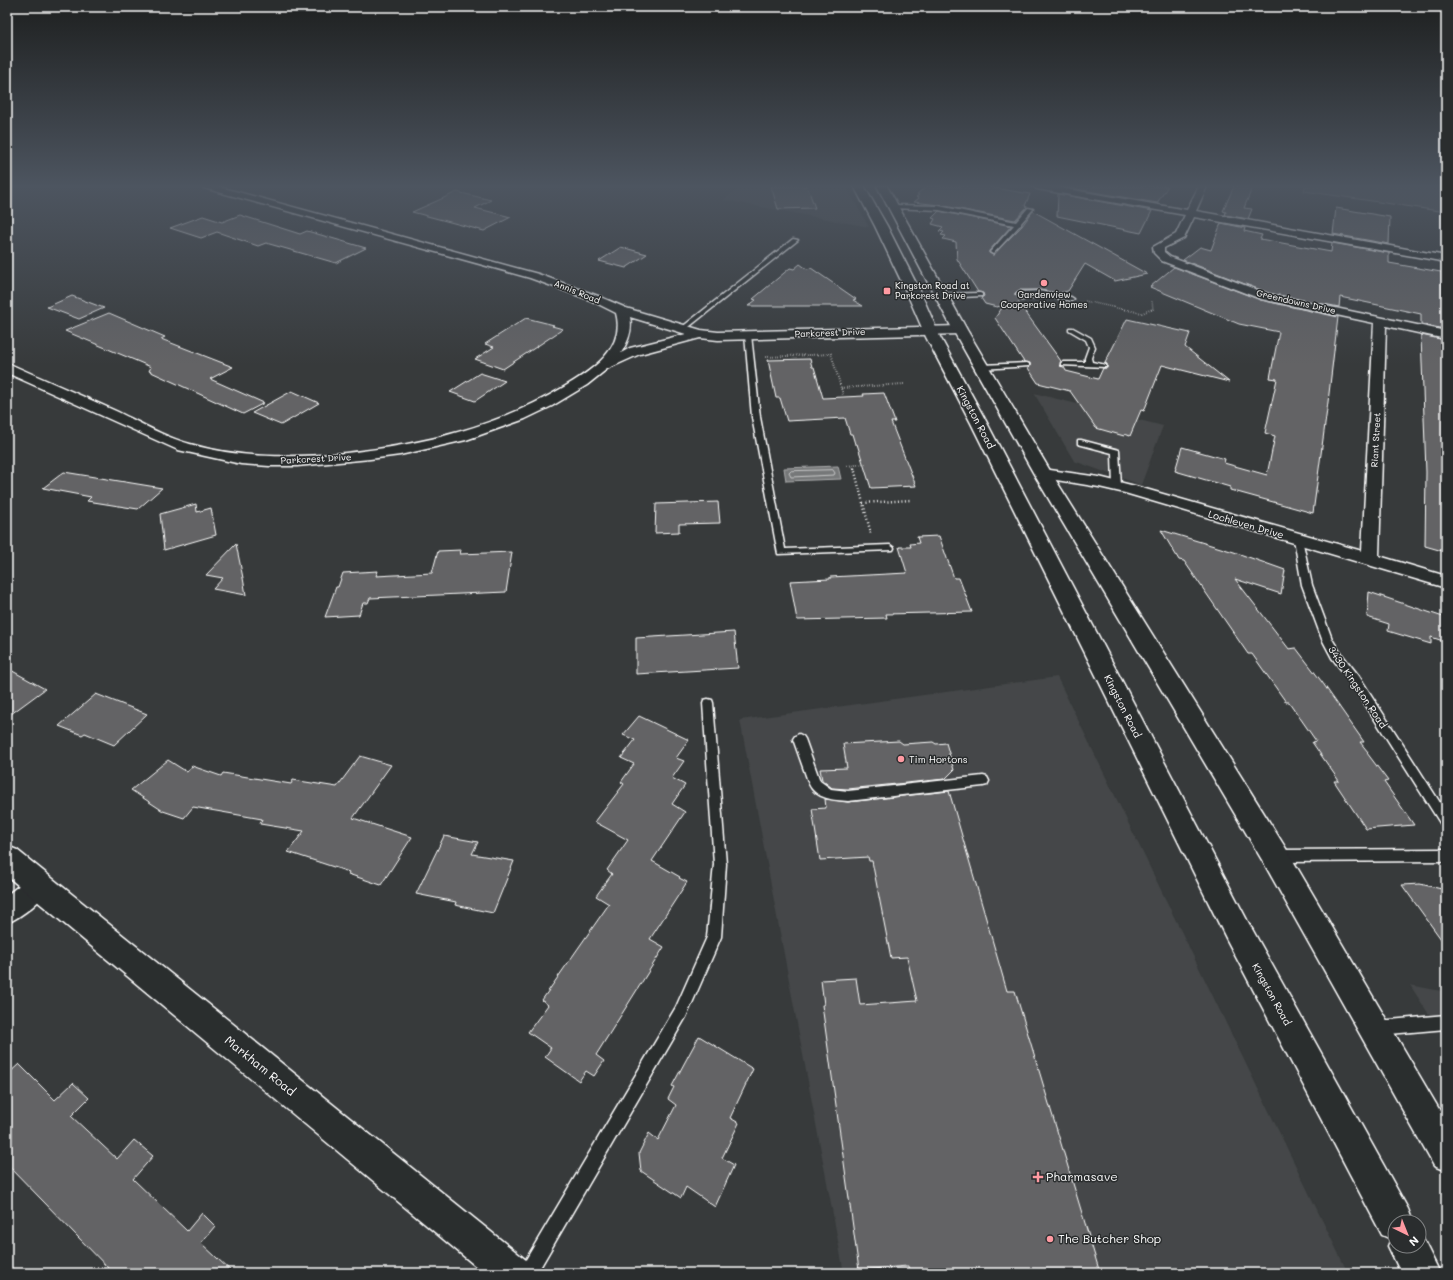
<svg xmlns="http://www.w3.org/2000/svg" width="1453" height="1280" viewBox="0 0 1453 1280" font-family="Mali,sans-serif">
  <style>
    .built { fill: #444748 }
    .green { fill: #505354; stroke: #a8a9aa }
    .water { fill: #767879; stroke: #adaeaf }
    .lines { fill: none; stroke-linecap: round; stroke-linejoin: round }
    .shore { stroke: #c8c9c9; stroke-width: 1 }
    .building { fill: #636465; stroke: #fff }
    .service-casing { stroke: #fff; stroke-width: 3 }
    .minor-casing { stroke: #fff; stroke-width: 3 }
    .tertiary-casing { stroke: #fff; stroke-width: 3 }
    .primary-casing { stroke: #fff; stroke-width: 3 }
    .path-far2 { stroke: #fff; stroke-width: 1.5; stroke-dasharray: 0.5 1.5; stroke-linecap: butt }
    .path-far1 { stroke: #fff; stroke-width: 2; stroke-dasharray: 0.5 2; stroke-linecap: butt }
    .path { stroke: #fff; stroke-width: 2.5; stroke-dasharray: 1 2.5; stroke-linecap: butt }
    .service { fill: #2a2d2e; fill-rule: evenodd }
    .minor { fill: #2a2d2e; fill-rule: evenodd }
    .tertiary { fill: #2a2d2e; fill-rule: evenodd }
    .primary { fill: #2a2d2e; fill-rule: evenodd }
    .poi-dot { fill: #ff9aa2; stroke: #2a2d2e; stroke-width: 1.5 }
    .labels { text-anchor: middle; stroke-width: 3; stroke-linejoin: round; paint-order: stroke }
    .far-poi-label { font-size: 9px; fill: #fff; stroke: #2a2d2e; text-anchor: start }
    .far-street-label { font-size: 9px; fill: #fff; stroke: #2a2d2e }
    .street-label { font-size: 10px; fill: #fff; stroke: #2a2d2e }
    .poi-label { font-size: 10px; fill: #fff; stroke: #2a2d2e; text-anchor: start }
    .near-street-label { font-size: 12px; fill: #fff; stroke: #2a2d2e }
    .near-poi-label { font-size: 12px; fill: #fff; stroke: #2a2d2e; text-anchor: start }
  </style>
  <rect width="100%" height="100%" fill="#373a3b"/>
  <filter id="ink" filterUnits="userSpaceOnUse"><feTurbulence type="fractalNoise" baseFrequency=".025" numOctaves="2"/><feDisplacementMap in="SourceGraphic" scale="8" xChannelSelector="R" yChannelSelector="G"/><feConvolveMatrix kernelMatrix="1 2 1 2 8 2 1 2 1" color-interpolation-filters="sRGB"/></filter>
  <g filter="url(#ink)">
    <path class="built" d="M742,186H846L869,227L723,200Z
      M1034,393L1163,426L1141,485L1074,461Z
      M1057,677L1348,1273H844L740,720Z
      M1410,985L1446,992V1041Z"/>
    <path class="green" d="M1305,186H1446V212L1304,191Z"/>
    <path class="water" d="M838,466L841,479L786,481L784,468Z"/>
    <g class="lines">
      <path class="shore" d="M833,470L835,473L834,475L791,477L789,473L791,471Z"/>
    </g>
    <path class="building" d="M771,186H807L815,208L778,209Z
      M927,186H983L1030,194L1025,206L1027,207L1015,220L939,205L914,202L919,198L916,197L919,195L917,194Z
      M1059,186H1168L1157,203Z
      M1234,186H1253L1244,208L1252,209L1248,219L1225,215L1226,212L1223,211Z
      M457,192L491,200L475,208L511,217L484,231L412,212Z
      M1058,194L1152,211L1141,233L1057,216Z
      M1336,208L1390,217L1389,244L1333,234Z
      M939,211L1011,226L989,251V253L993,255L1022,226L1033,211L1147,274L1115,281L1085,264L1068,291L1059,293L1039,290H1019L1015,293V295L1019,298L1042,297L1018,302L1061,361L1060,366L1064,367L1066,371L1098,379L1103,368H1107V364L1105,363L1127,319L1190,333L1185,347L1229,382L1162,365L1144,411L1141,410L1130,436L1125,434L1124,436L1096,428L1070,391L1038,383L1028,368L1030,366V363L1024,362L995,318L1004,305L997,307L985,304L981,298L984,296L983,293L978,292L957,259L956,242L943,239L946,236L941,235L944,232L939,231L943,227L932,224L935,219L932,218Z
      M240,215L300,234L307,231L366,248L336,263L266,243L258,246L217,232L201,238L170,228L203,216L222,222Z
      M1221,223L1245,228L1244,231L1262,235L1260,239L1331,252L1332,243L1389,253V263L1441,272L1444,329L1421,324V314L1340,297L1339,307L1268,293L1183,260L1200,247L1211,250Z
      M621,247L647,254L626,268L599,261Z
      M800,264L807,269L811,268L856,299L853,300L863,306H748L756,300L753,299L790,268L794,269Z
      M1174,267L1261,300L1338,317L1328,402L1313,513L1230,490V487L1175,471L1182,447L1225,459L1224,463L1267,475L1275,436L1265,433L1277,379L1270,378L1279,332L1239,324L1150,287Z
      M72,296L104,308L79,319L47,307Z
      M109,313L165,337L161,339L233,367L210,379L264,403L243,414L149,371L151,367L65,331Z
      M526,318L554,325L552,326L563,329L503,369L475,359L494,347L485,344Z
      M1421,335L1445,340L1446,552L1425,546L1426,472Z
      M810,359L812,367H814L823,398L864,396L863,394L884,393L895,422H891L916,486L871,488L857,444H855L852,434H850L845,418L787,421L780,398H776L768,360Z
      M480,373L505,381L475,401L450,392Z
      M292,391L319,403L281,425L252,413Z
      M64,472L162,488L138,509L87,501L91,497L43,488Z
      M718,502L720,523L679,524V532L655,533L656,504Z
      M196,504L197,512L211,508L216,535L164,550L160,514Z
      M1161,530L1234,552L1285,570L1281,594L1235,579L1289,649L1296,648L1322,682L1364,742H1360L1368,752L1367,753L1388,781L1384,782L1414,825L1366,829L1334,781H1339L1312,742L1316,741L1289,702H1286L1252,654H1248L1184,561L1179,560Z
      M939,536L954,578H959L972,612L886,614L887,618L797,620L790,581L830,579V577L907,573L899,547H911L910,544L919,543L917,537Z
      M236,544L243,578L246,595L213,589L223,578L206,575Z
      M461,550L460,554L512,552L506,592L370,598L368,603H363L359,615L325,617L336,587H338L343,573L378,571L376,576L432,573L438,551Z
      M1369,592L1446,618V642L1431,637V644L1388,631L1389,624L1367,617Z
      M734,632L738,668L636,674V638Z
      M7,668L45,689L7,717Z
      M96,694L147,714L114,745L85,733L82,735L59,726Z
      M639,716L689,740L676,758L684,761L672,778L685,785L672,804L685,812L652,861L680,877L679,878L687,882L650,939L664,947L596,1055L604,1061L594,1076L586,1071L579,1081L545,1057L551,1048L528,1032L548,1005L542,1000L609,904L596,896L612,874L607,870L628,840L595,822L624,784L621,782L634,764L621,758L635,740L623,735Z
      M899,741L903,744L933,742L936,744L946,743L954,770L945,779L848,789L832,788L822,780L820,769L847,768L843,744Z
      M360,756L391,765L353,818L412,837L381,885L348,874L349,872L288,852L304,831L260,824L262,819L193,807L184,818L163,811L131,790L168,760L187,772L192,766L221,776L223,773L291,784L293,780L337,787Z
      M949,791L1007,991H1015L1100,1273H909L908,1266L859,1270L822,1005H824L821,980L856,978L860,1005L917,1001L907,957L891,958L872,861H869L868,857L820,860L812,809L826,808L825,799L848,802Z
      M444,836L478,842L472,854L514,861L493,913L455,905L456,902L416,894Z
      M1420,884L1446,890V946L1402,885Z
      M699,1036L753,1069L730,1118L739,1123L722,1158L734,1165L715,1207L686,1187L681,1198L641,1171L639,1153L649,1133L658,1140L676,1105L668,1099L674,1087L672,1086Z
      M19,1064L55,1100L73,1083L89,1098L71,1116L117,1159L134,1140L153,1156L133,1179L187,1231L202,1213L215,1226L201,1243L233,1273H113L7,1164V1075Z"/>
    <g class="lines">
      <defs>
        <path id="service" d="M894,205L939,206L1016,222L1028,208L1033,209L1021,223V225L1019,226L993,254L990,252L991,251L1014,225L939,210L892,208L891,207Z
          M793,239L798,240L685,330H681V328Z
          M1039,291L1071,297L1074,299L1071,301L1039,295L1019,296L1016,294L1019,292Z
          M980,293L982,294V296L942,298L939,296L942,294Z
          M1069,328H1073L1091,338L1095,347L1091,358L1092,362L1106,365V367L1061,365V363L1063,362H1085V358L1089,347L1086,340L1069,330Z
          M748,333L751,335L760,417L785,549L890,545L894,548L893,550L778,554L752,417L745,335Z
          M1027,363L1029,364V366L981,369L978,367L981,365Z
          M1078,440H1081L1119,450L1121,487L1120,489H1114L1113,487L1112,453L1078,444Z
          M1298,536L1302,539L1312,585L1332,639L1340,652L1359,676L1446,812V827L1442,826L1351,682L1332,658L1322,639L1302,585L1294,539Z
          M708,699L712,700L713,703L726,864L721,937L686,1017L537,1273H518L676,1007L707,937L714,864L703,703L704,700Z
          M799,734L803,736L805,739L820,781L831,789L848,791L983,776L987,777L989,781L987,785L983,786L848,801C834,800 816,799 809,784L793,739L795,736Z
          M1446,849V861L1277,862L1273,860L1271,856L1273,852L1277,850Z
          M1446,1015V1029L1378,1035L1373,1033L1371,1028L1373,1023L1378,1021Z"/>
        <path id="minor" d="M202,186H216L538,274L598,296L626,308L701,330L718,332L960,326L964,327L966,330L964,333L960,334L718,340L700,338L640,354L607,369L587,385L552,406L525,419L466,440L400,455L370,459L297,466H269L241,464L178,450L7,373V364L12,365C47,381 83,396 118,412C142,424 165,437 190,444C241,459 294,458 346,453C423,445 496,427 564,387C591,371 626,349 616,313L590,300L530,278L204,188ZM630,317L686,334L630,348L621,353C628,342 633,330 630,317Z
          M1032,186H1050L1187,210L1199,186H1207L1196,211L1446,256V262L1194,217L1184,238L1164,248V252L1170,257L1268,294L1446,331V339L1386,326L1379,556L1446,576V588L1125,493L1099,487L1038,477L1035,474L1038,471L1043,469L1099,477L1135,486L1362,551L1374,323L1261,299L1162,261L1154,253L1153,247L1176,234L1185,215L1037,189Z
          M39,873L48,877L51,885C45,899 21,917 7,923V895L30,877Z"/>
        <path id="tertiary" d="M7,846L17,850L526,1260L532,1273H484L7,876Z"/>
        <path id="primary" d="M854,186H864L887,226L920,291L940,337L987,423L1247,920L1408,1209L1413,1222H1395V1246H1419V1232L1420,1233L1440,1273H1401L1388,1246L1391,1239L1382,1235L1227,940L971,423L926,337L906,291L875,226Z
          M877,186H887L967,330L1052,474L1285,847L1446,1121V1171L1434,1166L1265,865L1034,474L953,330Z"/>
      </defs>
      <use href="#service" class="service-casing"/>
      <use href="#minor" class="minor-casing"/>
      <use href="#tertiary" class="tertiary-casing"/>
      <use href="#primary" class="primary-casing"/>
      <path class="path-far2" d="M1085,301L1126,310
        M1151,310L1153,309L1152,301"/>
      <path class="path-far1" d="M1122,309L1142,313L1153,309
        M831,353L843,395
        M766,357L831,354
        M841,388L904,384
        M853,465L854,469
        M845,466L866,464"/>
      <path class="path" d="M854,468L871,534
        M863,503L911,500"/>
      <use href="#service" class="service"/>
      <use href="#minor" class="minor"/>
      <use href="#tertiary" class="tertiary"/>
      <use href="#primary" class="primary"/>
    </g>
  </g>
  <linearGradient id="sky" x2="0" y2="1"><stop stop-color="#1e2020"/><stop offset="0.51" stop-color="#4d5560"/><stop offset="1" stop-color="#4d5560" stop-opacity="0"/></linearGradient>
  <rect width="1453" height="365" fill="url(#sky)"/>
  <g class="poi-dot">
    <circle cx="1044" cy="283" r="4"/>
    <rect x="883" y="287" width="8" height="8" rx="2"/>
    <circle cx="901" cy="759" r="4"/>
    <path d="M1036 1171h4v4h4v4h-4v4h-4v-4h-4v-4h4z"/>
    <circle cx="1050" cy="1239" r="4"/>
  </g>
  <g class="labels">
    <g class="far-poi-label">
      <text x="895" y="289">Kingston Road at<tspan x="895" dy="10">Parkcrest Drive</tspan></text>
      <text x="1044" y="298" text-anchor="middle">Gardenview<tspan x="1044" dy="10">Cooperative Homes</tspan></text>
    </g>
    <g class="far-street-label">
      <text transform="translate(577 292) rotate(22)" y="3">Annis Road</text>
      <text transform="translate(1296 302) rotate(13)" y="3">Greendowns Drive</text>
      <text transform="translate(830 333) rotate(-2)" y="3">Parkcrest Drive</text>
      <text transform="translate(1376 440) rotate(-87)" y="3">Riant Street</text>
      <text transform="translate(316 459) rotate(-3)" y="3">Parkcrest Drive</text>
    </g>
    <g class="street-label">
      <text transform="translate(976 417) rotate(62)" y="4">Kingston Road</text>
      <text transform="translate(1246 524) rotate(16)" y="4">Lochleven Drive</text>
      <text transform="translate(1358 687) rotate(56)" y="4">3430 Kingston Road</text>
      <text transform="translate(1123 706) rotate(63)" y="4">Kingston Road</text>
      <text transform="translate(1272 994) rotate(61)" y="4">Kingston Road</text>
    </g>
    <g class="poi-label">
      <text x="909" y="763">Tim Hortons</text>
    </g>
    <g class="near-street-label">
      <text transform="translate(260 1066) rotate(39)" y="4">Markham Road</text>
    </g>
    <g class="near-poi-label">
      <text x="1046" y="1181">Pharmasave</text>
      <text x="1058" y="1243">The Butcher Shop</text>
    </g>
  </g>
  <rect width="1453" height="1280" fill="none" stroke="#2a2d2e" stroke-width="24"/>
  <rect x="12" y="12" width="1429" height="1256" fill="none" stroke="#fff" stroke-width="1.5" filter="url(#ink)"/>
  <g transform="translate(1407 1234) rotate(137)"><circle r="19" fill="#2a2d2e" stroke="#7f8182"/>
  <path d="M0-3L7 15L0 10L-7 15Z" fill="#ff9aa2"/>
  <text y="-6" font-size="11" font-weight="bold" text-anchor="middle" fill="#ffffff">N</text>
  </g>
</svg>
